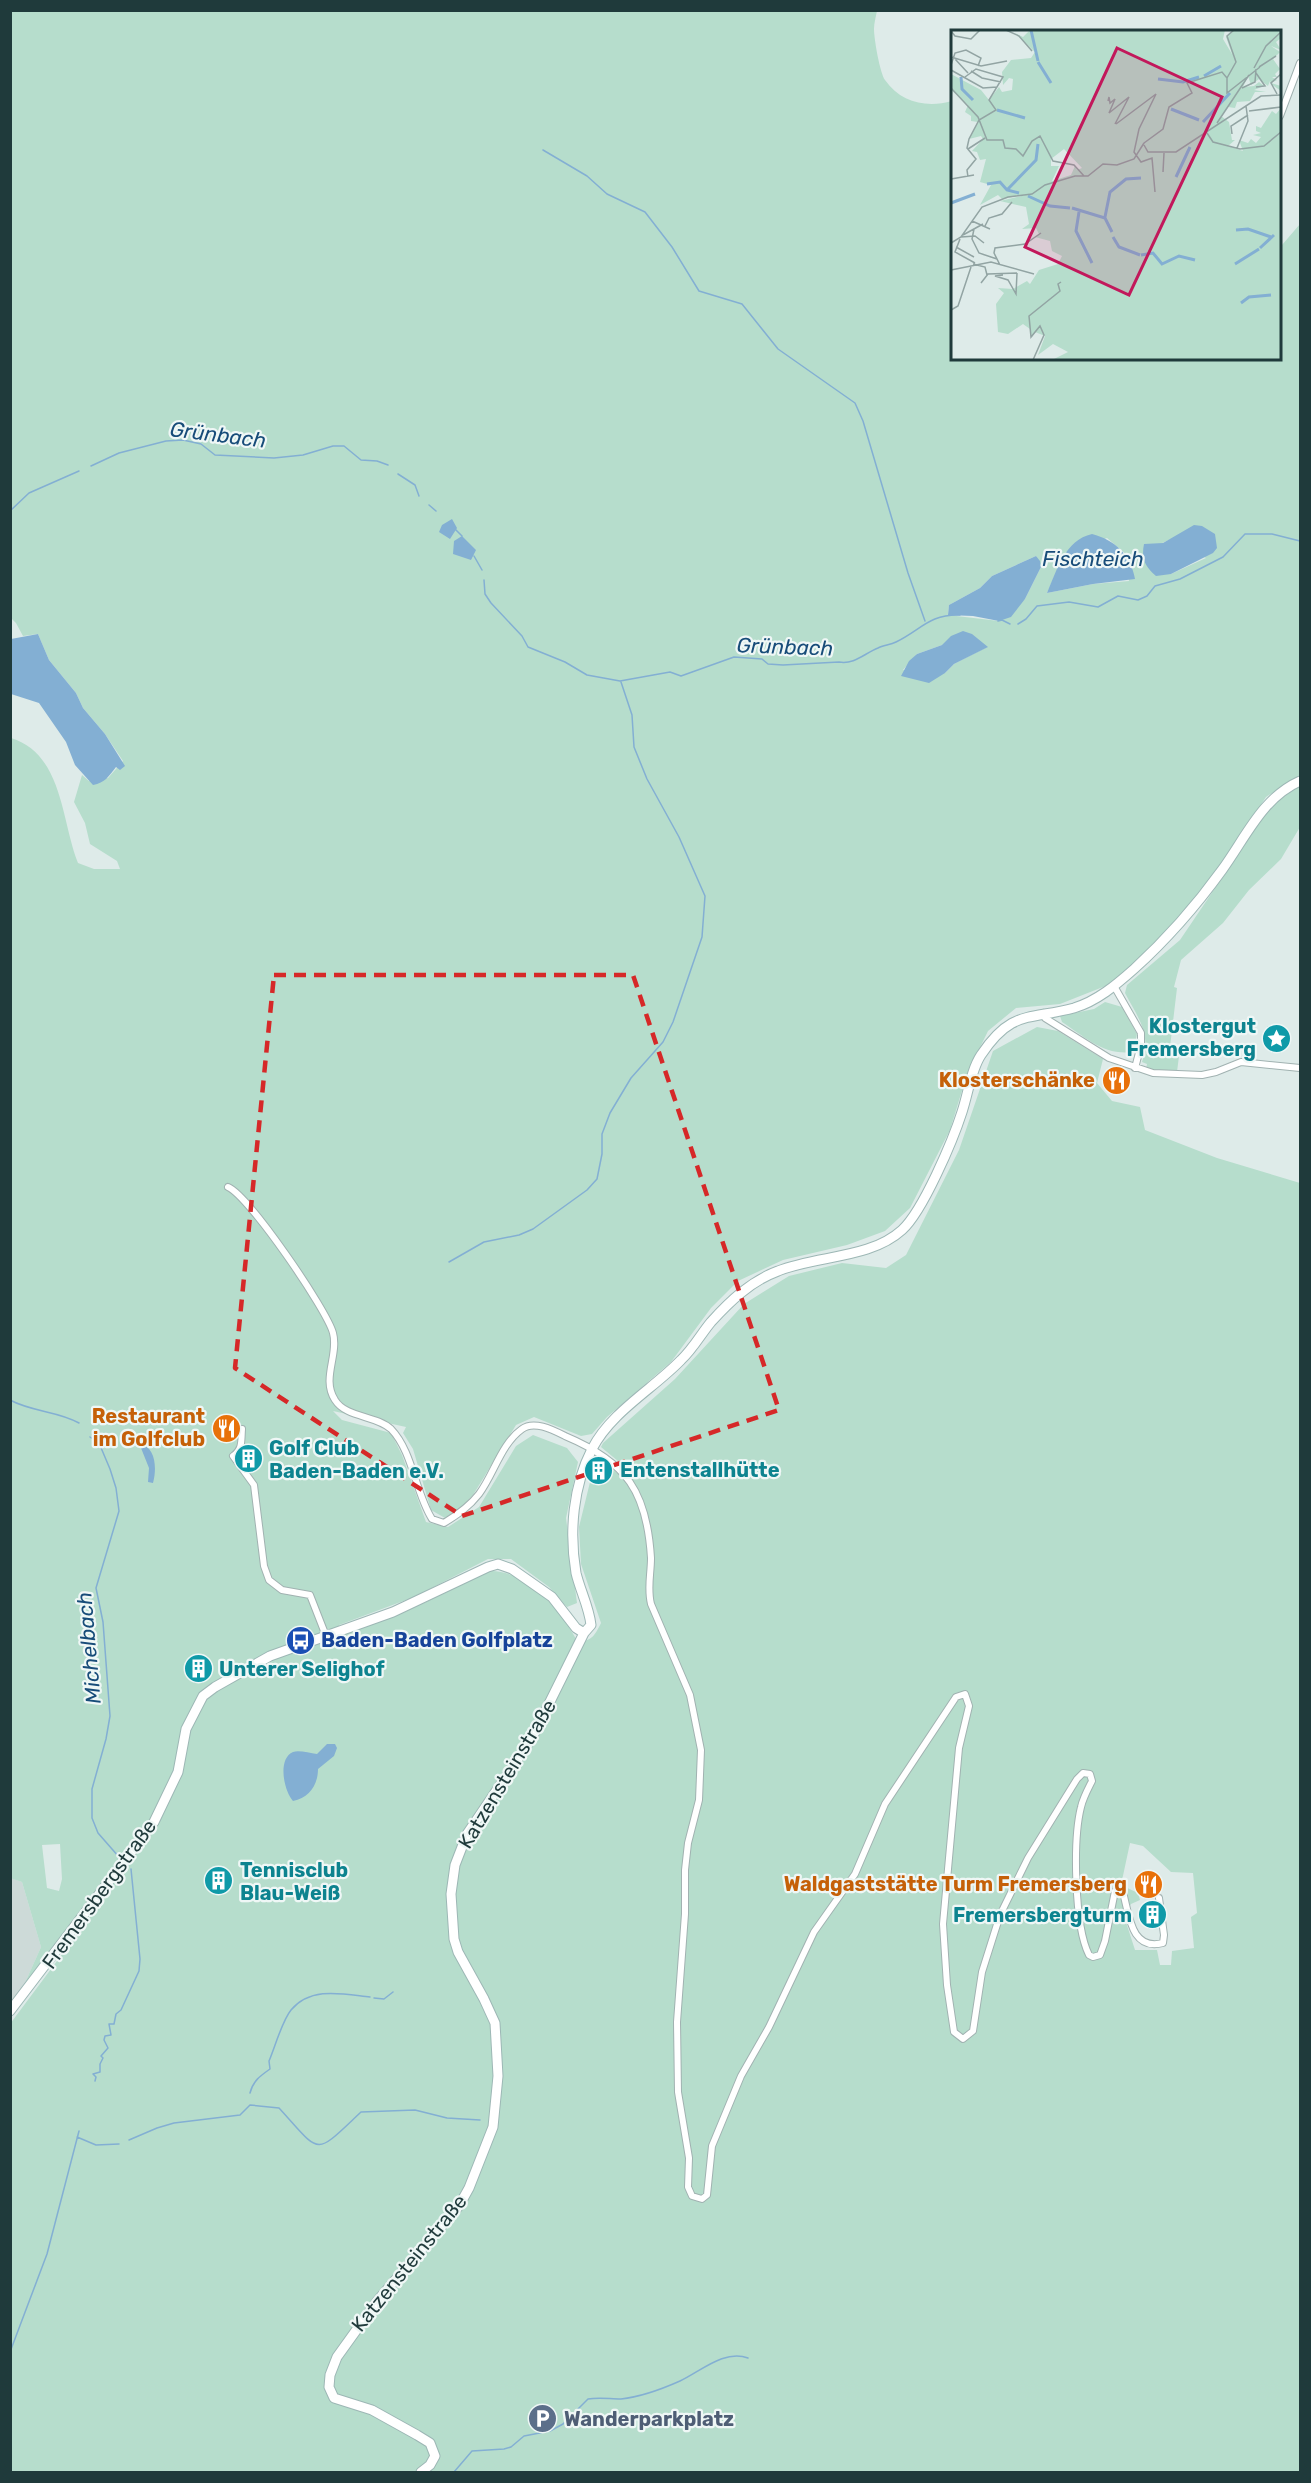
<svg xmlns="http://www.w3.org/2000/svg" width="1311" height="2483" viewBox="0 0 1311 2483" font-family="Rubik,sans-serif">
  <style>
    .built { fill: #cddad8 }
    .green { fill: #b6ddcc; fill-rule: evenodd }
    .water { fill: #83afd3 }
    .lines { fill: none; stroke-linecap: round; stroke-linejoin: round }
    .stream { stroke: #83afd3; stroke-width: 1.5 }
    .street-casing { stroke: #a1b2b1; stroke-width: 8 }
    .secondary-casing { stroke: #9db7b5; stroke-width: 11 }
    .street { stroke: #fff; stroke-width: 6 }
    .secondary { stroke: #fff; stroke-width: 9 }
    .marked { fill: none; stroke: #d62828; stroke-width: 4.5; stroke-dasharray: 12 8; stroke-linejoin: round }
    .labels { text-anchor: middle; stroke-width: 4.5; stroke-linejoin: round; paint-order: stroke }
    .culture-label { font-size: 20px; font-weight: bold; fill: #0d838f; stroke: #eff7f6; text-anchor: start }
    .food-label { font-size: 20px; font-weight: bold; fill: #c56008; stroke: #eff7f6; text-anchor: end }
    .transit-label { font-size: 20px; font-weight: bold; fill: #164399; stroke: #eff7f6; text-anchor: start }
    .street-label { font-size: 20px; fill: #1f3a3b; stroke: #eff7f6 }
    .service-label { font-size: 20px; font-weight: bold; fill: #4e5e75; stroke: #eff7f6; text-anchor: start }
    .water-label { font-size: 21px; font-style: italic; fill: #174c79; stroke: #eff7f6 }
    .inset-river { fill: none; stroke: #83afd3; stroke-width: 3 }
    .inset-road { fill: none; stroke: #92a4a3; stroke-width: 1.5 }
    .view { fill: #c2185b; fill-opacity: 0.15; stroke: #c2185b; stroke-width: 3 }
    .inset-edge { fill: none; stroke: #1f3a3b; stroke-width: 3 }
  </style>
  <rect width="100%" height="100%" fill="#deebe9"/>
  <path class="built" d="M11,1878L22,1882L41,1947L24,1985L11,2001Z"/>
  <path class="green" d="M11,11H877C876,16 874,23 874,29C874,39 880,73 885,80C901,103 927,108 952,101V358H1280V243L1282,245L1300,224V775L1266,797L1219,868L1186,910L1134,964L1108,985L1060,1004L1016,1008L988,1031L967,1074L950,1130L910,1208L885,1231L847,1245L783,1260L738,1281L711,1308L671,1362L607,1417L592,1434L581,1436L534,1417L516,1425L473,1495L458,1511L445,1518L431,1510L413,1449L403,1433L406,1427L333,1411L342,1420L391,1433L402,1455L426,1522L448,1527L479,1507L516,1446L533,1435L567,1448L578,1462L566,1518L577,1603L567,1607L549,1587L511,1559H488L414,1597L339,1625V1635L426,1602L490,1571C513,1570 540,1589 555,1606C564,1617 571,1631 578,1642C592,1641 595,1635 601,1623L581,1564L579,1527L592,1474H600L607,1466L623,1477L630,1471L601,1447L603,1443L675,1379L744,1304L789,1276L842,1263L886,1268L906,1255L959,1150L993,1051L1037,1027L1058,1031L1103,1059L1097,1083L1112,1101L1140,1107L1145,1130L1217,1158L1300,1183V2472H11L10,2024L95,1910L91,1896L30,1989L24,1985L41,1947L22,1882L10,1878L11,738C63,754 61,820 78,863L94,869H120L117,861L90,844L85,823L74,802L82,775L89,781L108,778L123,761L105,734L83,708L76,693L49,660L38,634L23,636L16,623L11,618ZM1107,538L1127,555L1129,581L1093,584L1047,593L1064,554ZM1171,539L1206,558L1171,574L1145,545H1158ZM1036,556L1041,567L1025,599L999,621L948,615L949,605L980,588L992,576ZM942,645L987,647L954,664L945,673L903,670L917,654ZM1130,1843L1143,1846L1171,1872L1193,1873L1197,1913L1191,1917L1194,1948L1172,1951L1171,1965H1160L1157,1950H1135L1124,1916L1131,1904L1140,1900L1138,1893L1121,1885ZM60,1844L62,1879L59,1891L47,1888L42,1845Z
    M1300,785V827L1281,859L1249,890L1223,923L1181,960L1174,987L1177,988L1170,1047L1180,1048L1177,1072L1156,1071L1146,1069L1147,1064L1142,1062C1152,1034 1138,1018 1125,993L1127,985L1180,940L1261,820L1274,804Z
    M1105,1002L1122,1007L1137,1034L1133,1052C1104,1056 1085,1037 1062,1022L1060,1016L1094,1009Z"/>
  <path class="water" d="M452,519L457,528L450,539L439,532L442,525Z
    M1194,525L1202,526L1215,534L1217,548L1213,553L1171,574L1156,576C1145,566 1141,559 1144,544L1163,543Z
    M1092,534C1115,540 1131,555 1135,579L1093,584L1047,593C1057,570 1065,540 1092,534Z
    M462,536L476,550L471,560L453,554L454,541Z
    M1036,556L1040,561L1041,567L1025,599L1011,617L999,621L973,616L948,615L949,605L980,588L992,576Z
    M963,631L972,634L988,647L954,664L945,673L929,683L901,676L909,661L917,654L942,645L951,636Z
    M38,634L49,660L76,693L83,708L105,734L125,766L120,770L116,767C109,776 105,783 93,785L75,765L66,742L39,703L11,694V639Z
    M139,1443C156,1447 157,1468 153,1483L148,1482L149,1468Z
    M327,1744H335L337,1748L334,1756L318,1769C318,1785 309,1798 293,1801C284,1791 277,1759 293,1752C299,1750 309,1753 317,1754Z"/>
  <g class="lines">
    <path class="stream" d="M543,150L587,176L607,194L645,212L672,247L699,291L742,304L778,349L855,403L863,421L908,573L925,621
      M91,466L119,453L166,441L183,440L201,444L215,455L274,458L303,455L333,446H344L361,460L377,461L388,465
      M398,474L415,485L419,496
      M429,505L436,511
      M10,511L29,493L79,471
      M455,529L462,536
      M474,556L482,570
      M484,580L485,594L491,603L522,636L528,647L565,662L587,675L620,681L670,672L681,676L734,657L762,659L768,664L783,665L839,662C854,665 865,653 878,648C883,645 890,645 896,642C921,630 929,614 960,615
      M998,621L1002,620L1010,624
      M1018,624L1026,619L1037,606L1069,602L1098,607L1118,596L1138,600L1147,596L1155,586L1180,579L1223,557L1245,534H1272L1300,541
      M449,1262L484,1242L519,1235L533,1229L587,1190L597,1179L602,1154V1134L610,1113L631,1078L663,1042L673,1022L702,937L705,896L679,837L647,779L634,747L632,715L621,682
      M10,1400C32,1412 58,1411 79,1423
      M90,1437L99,1443L110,1469L116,1488L119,1511L96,1588L103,1622L110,1716L106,1739L92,1789V1818L98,1833L119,1857
      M374,1998L384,1999L393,1992
      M95,2081L96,2077L93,2074L100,2072V2064L103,2058L101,2056L108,2048L104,2040L105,2036L111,2035L109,2024H114L116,2014L121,2010L139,1971L140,1959L131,1869
      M250,2093C253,2081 260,2076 270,2069L269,2061C275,2047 282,2021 291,2010C311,1986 343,1994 370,1997
      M77,2137L96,2145L119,2144
      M129,2140L157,2128L174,2123L240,2115L250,2105L279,2108C322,2155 313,2157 361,2112L415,2110L447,2118L480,2120
      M10,2352L47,2254L79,2131
      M454,2472L472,2451L504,2449L511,2447L524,2436L550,2431L563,2424L588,2399C599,2397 610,2399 621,2399C640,2397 662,2389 680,2381C700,2372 724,2349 748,2358"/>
    <defs>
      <path id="street" d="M1280,116L1300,63
        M1114,986L1141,1033V1045L1135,1068
        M1043,1013L1045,1018L1109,1058L1153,1073L1202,1075L1216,1072L1241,1062L1300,1068
        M228,1187C249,1196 327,1310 333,1333C339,1355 321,1379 335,1400C346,1418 376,1415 391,1429C413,1452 415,1492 432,1519L444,1523C457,1515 469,1507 479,1494C494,1474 501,1444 522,1429C534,1420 553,1430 565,1436C627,1462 647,1492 651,1558C651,1574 647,1588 651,1604L690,1695L701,1750L699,1800L688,1843L685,1870V1914L677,2022L678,2092L689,2158L688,2187L692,2196L702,2199L707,2195L712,2146L741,2076L769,2027L814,1932L855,1874L885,1804L956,1697L965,1694L969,1706L959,1748L943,1924L947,1985L954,2032L963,2039L973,2031L982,1972L1000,1915L1028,1858L1077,1779L1083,1773L1090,1774L1092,1781C1088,1789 1083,1798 1081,1807C1073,1839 1074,1925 1089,1955L1093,1957L1100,1955L1105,1941L1115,1891L1122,1889C1129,1910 1129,1952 1163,1943L1164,1935L1159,1898
        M242,1429C241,1441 243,1449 233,1456L254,1485L264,1566L269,1580L282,1590L310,1595L326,1636"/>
      <path id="secondary" d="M10,2011L154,1822L178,1772L186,1729L203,1696L215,1687L270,1656L393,1612L488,1567L498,1564L512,1569L552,1597L576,1628L584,1633
        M421,2472L430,2465L435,2456L430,2443L417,2435L372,2410L334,2398L329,2387L330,2375L337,2357L378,2300L459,2206L469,2188L493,2127L498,2076L495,2023L484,1999L458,1952L454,1939L451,1894L455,1865L467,1834L532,1738L584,1633L591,1625C589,1607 580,1590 576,1573C569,1532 573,1486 592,1449C611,1412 653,1389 681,1360C693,1349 701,1334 711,1322C730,1301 751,1281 778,1271C818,1255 870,1259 902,1230C923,1211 953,1140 962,1112C968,1094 971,1070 981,1055C1011,1010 1028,1020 1074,1008C1097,1001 1116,985 1134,969C1167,939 1196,906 1222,870C1246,837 1262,798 1300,781"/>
    </defs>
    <use href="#street" class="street-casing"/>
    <use href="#secondary" class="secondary-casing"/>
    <use href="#street" class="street"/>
    <use href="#secondary" class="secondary"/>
  </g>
  <path class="marked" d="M274,975H633L779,1410L462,1516L235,1368Z"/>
  <defs>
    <symbol id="sight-disc" viewBox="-11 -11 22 22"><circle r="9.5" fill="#0f9aa8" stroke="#eff7f6"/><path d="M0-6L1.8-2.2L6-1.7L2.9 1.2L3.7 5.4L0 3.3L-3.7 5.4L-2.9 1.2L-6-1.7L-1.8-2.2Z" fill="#fff"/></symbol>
    <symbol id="restaurant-disc" viewBox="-11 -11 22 22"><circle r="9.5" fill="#e8710a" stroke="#eff7f6"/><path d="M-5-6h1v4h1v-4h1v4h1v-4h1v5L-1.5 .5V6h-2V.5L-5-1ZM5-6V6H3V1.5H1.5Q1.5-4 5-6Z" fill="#fff"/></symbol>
    <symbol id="building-disc" viewBox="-11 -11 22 22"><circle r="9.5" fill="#0f9aa8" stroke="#eff7f6"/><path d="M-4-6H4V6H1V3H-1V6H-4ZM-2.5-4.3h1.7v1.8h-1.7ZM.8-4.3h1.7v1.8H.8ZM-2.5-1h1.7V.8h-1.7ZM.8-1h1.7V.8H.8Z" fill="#fff"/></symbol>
    <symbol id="bus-disc" viewBox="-11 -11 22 22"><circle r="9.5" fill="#1a4fb4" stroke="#eff7f6"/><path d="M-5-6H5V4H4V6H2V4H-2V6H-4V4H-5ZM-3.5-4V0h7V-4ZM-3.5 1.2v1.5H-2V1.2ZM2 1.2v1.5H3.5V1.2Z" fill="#fff"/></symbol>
    <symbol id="parking-disc" viewBox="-11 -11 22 22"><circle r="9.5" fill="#5c6f8a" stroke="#eff7f6"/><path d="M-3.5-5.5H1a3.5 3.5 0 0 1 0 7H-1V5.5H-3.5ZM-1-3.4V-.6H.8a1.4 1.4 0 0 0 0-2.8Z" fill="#fff"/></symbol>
  </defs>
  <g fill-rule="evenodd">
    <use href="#sight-disc" x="1260" y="1022" width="33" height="33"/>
    <use href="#restaurant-disc" x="1100" y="1064" width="33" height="33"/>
    <use href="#restaurant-disc" x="210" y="1412" width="33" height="33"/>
    <use href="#building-disc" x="232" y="1442" width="33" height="33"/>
    <use href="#building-disc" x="582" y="1454" width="33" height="33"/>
    <use href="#bus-disc" x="284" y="1624" width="33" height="33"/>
    <use href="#building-disc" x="182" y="1652" width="33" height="33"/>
    <use href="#building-disc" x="202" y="1864" width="33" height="33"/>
    <use href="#restaurant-disc" x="1132" y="1868" width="33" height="33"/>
    <use href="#building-disc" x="1136" y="1898" width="33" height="33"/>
    <use href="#parking-disc" x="526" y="2402" width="33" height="33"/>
  </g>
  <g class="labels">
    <g class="culture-label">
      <text x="1256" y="1033" text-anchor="end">Klostergut<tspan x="1256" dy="23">Fremersberg</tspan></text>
      <text x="269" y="1455">Golf Club<tspan x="269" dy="23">Baden-Baden e.V.</tspan></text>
      <text x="620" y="1477">Entenstallhütte</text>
      <text x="219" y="1676">Unterer Selighof</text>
      <text x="240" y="1877">Tennisclub<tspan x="240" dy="23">Blau-Weiß</tspan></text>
      <text x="1132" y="1922" text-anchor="end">Fremersbergturm</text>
    </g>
    <g class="food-label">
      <text x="1095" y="1087">Klosterschänke</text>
      <text x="205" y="1423">Restaurant<tspan x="205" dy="23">im Golfclub</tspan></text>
      <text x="1127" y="1891">Waldgaststätte Turm Fremersberg</text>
    </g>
    <g class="transit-label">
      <text x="321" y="1647">Baden-Baden Golfplatz</text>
    </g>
    <g class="street-label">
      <text transform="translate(507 1774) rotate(-59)" y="7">Katzensteinstraße</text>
      <text transform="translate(99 1894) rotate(-54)" y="7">Fremersbergstraße</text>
      <text transform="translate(409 2263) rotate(-51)" y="7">Katzensteinstraße</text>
    </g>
    <g class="service-label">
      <text x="564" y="2426">Wanderparkplatz</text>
    </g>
    <g class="water-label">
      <text transform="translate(218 435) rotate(7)" y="7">Grünbach</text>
      <text x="1093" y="566">Fischteich</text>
      <text transform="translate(785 647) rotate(2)" y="7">Grünbach</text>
      <text transform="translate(89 1648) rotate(-95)" y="7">Michelbach</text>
    </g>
  </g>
  <g transform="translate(951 30)">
    <rect width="330" height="330" fill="#deebe9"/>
    <path d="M79,0H274L272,9L281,24L275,7L281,0H330V8L325,12L330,20L320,16L329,22L322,29L329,39L324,44L326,47H321L326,50L320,53L330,56V61L320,54L319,51L317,56L308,49L300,55L297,46L292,57L303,56L308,52L313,56L303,60L315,62H304L299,71L286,72L284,78L277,77L270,86L278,92L281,110H284L277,116L292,121L288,110L297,113L300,109L305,113L310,107L302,105L310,103L305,101V96L310,98L321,81L325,84L330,78V330H101L117,322L102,314L87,325L94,306L84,302L81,307L79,299L72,294L57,304L47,302L45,274L53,263L47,258L62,259L76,251L79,254L88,240L107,234L111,226L101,221L99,211L84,207L88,204L85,198L71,199L78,194L75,177L49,171L83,163L51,169L47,165L29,175L40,155L29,152L35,129L29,130L26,122L21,121L32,109L30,106L18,109L27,92L20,91V86L14,82L17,75L0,60V44L30,60L38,70L48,57L51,62L61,60L62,49L58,48L52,55L51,42L60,30L80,28L84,22L64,3L72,7ZM113,119L131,138L126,140L124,136L120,145L101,151L108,136H100V129Z" fill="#b6ddcc" fill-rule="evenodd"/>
    <path class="inset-river" d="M80,0L87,31M87,32L100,53M253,46L270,36M10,47L11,59L22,70M207,49L232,52L248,47M220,79L248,90M46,80L74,88M252,92L279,63M225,147L239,117M36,154L49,152L56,160L68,163M56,160L85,130L87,114M77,166L99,176L119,178M0,173L24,164M121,178L154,188L161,202M128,182L125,201L141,233M154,187L159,162L175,149L190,148M285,200L297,199L320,207M162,207L168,217L189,225M309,218L323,205M190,225L202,223L211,234L228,226L244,230M284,234L308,219M290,273L298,267L320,265"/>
    <path class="inset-road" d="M55,0L68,6L81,21M0,1L4,6L20,9L29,0M0,27L30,36L56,31M4,29L17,43M0,35L4,23L15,20L30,28L27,36M308,37L325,26M303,38L315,16L330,2M0,40L32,58L46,57M20,41L31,48L50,52M305,43L314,56L305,57M14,47L25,39L52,47L38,70L45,80L28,90L18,109L16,118L25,129L16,140L17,147M276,48L285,32L276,6L283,0M0,58L27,87L36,110H52L54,118L65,119L72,126L81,111L89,106L102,131L123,135L133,146M291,58L304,52L305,39M326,64L320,53L330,44M157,71L158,67L159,73L164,69L158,83L178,67L164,94M298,81L330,77M266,93L298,45M165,94L205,64L188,99L183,122L190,132L201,128L204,162M256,103L262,112L289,119L313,116L330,102M281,104L280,96L297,85M193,113L212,99L218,77L241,63L236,53L271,42L276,48V63L309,37M193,115L197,122H225L310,66L330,65M286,118L297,91L295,76M17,119L34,108M212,142L213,123M0,149L23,145M21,191L39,199M34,196L38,188L51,184L61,172M23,199L21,209L28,223L46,229M12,205L32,194M10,207L24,206L33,213M9,209L4,222L24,233M0,213L10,207L31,177L57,167L81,164L94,155L124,146H137L152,134L166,135L183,129L193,113M5,217L23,227M22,234L34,237L36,245M49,235L43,223L44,218L74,214L90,203M0,240L40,232L83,244M52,245L44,246L57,250L65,264L66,243M30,253L37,244L66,243M0,280L7,276L20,237M82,330L93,305L89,296L80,307L78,286L109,261L107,254L110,252"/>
    <path class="view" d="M166,18L271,67L178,265L74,217Z"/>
    <rect width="330" height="330" class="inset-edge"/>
  </g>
  <rect width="1311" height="2483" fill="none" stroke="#1f3a3b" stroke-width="24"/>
</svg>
